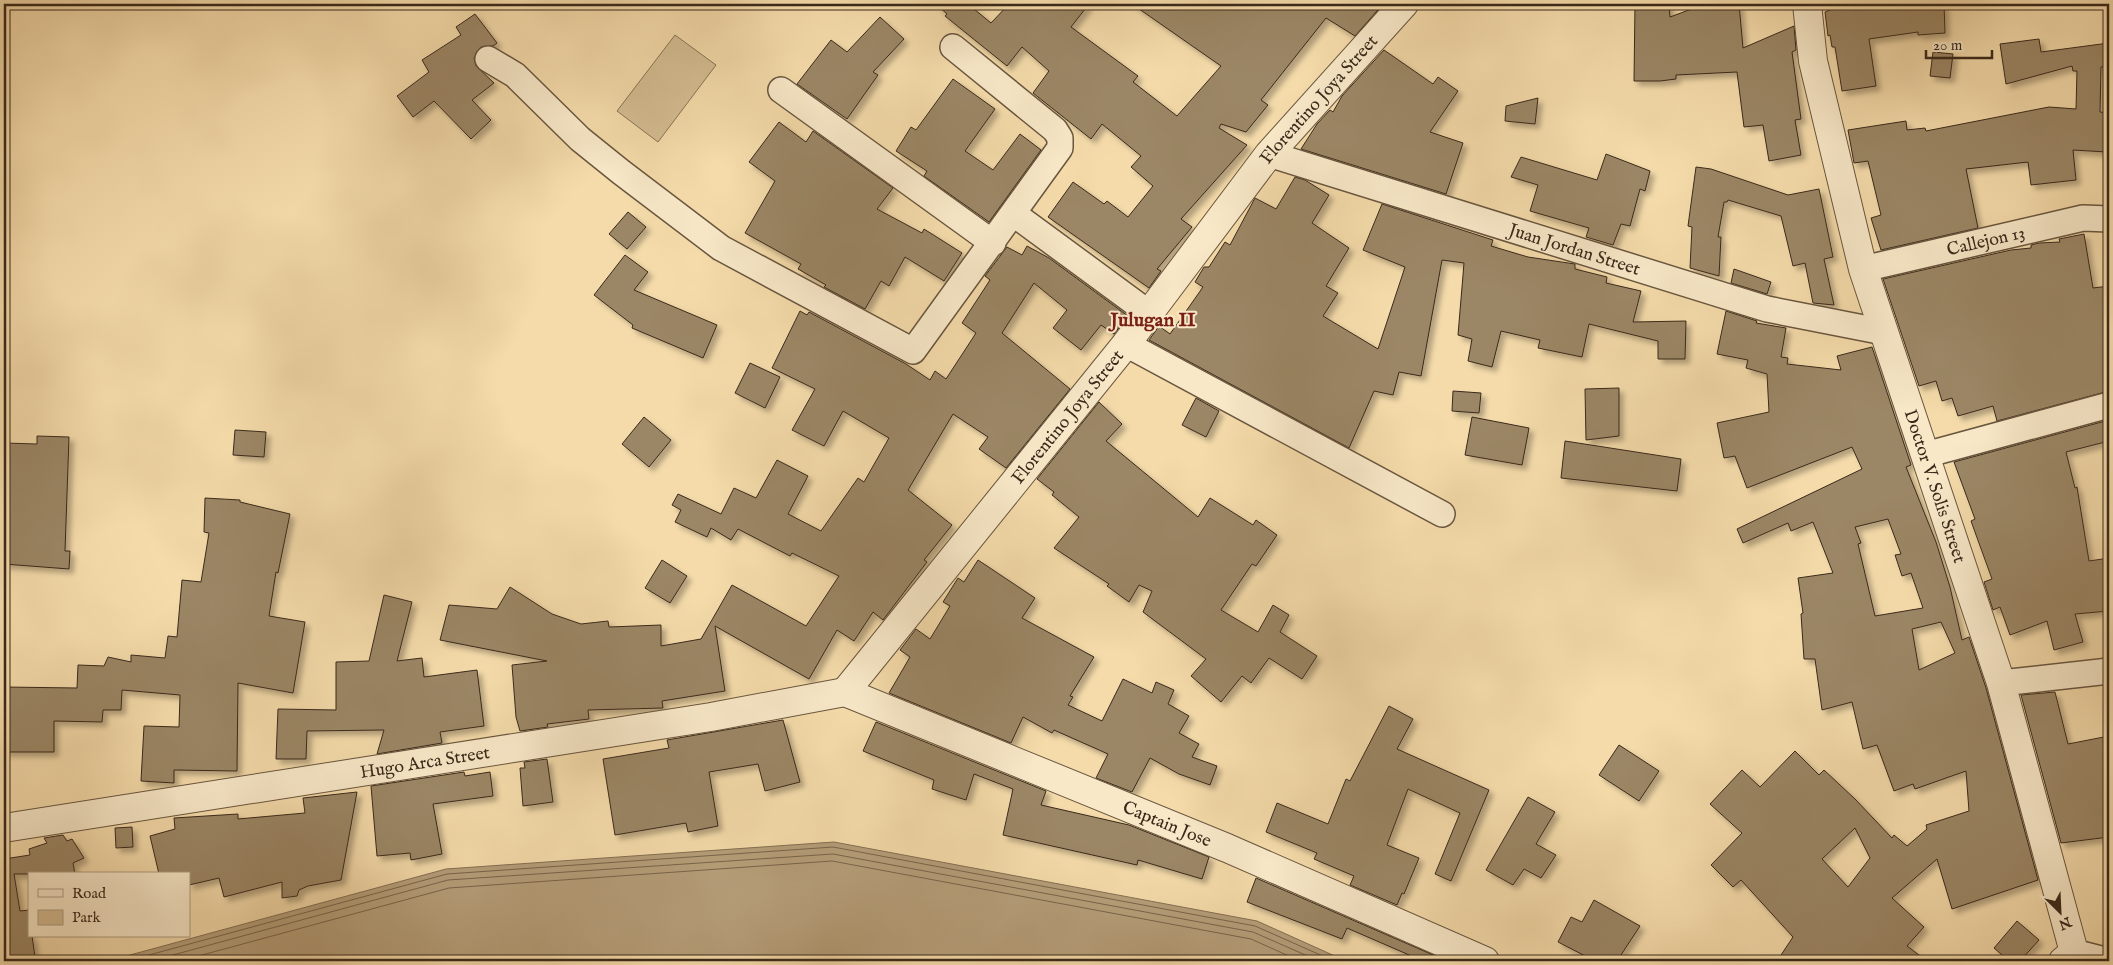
<svg xmlns="http://www.w3.org/2000/svg" width="2113" height="965" viewBox="0 0 2113 965" font-family="'IM FELL English',serif">
  <style>
    .green { fill: #d5bd92; stroke: #887356 }
    .water { fill: #b59e79; stroke: #846f53 }
    .lines { fill: none; stroke-linecap: round; stroke-linejoin: round }
    .shore { stroke: #78644a; stroke-width: 1 }
    .building { fill: #9b8665; stroke: #3a291b; fill-rule: evenodd; filter: url(#shadow) }
    .minor-casing { stroke: #69563f; stroke-width: 28 }
    .tertiary-casing { stroke: #69563f; stroke-width: 30 }
    .minor { stroke: #f8e8c8; stroke-width: 25 }
    .tertiary { stroke: #f8e8c8; stroke-width: 28 }
    .labels { text-anchor: middle; stroke-width: 4; stroke-linejoin: round; paint-order: stroke }
    .street-label { font-size: 18px; fill: #3a291b; stroke: #f8e8c8 }
    .quarter-label { font-size: 20px; font-weight: bold; fill: #7a1f14; stroke: #f8e8c8 }
  </style>
  <defs>
    <filter id="shadow"><feDropShadow dx="4.5" dy="4.5" stdDeviation="2.5" flood-color="#0004"/></filter>
  </defs>
  <rect width="100%" height="100%" fill="#f5dbaa"/>
  <filter id="stains"><feTurbulence type="fractalNoise" baseFrequency=".004" numOctaves="4"/><feColorMatrix values="0 0 0 0 .2 0 0 0 0 .09 0 0 0 0 .02 0 0 0 .5 -.17"/></filter>
  <radialGradient id="worn" r=".72"><stop offset=".6" stop-color="#630" stop-opacity="0"/><stop offset="1" stop-color="#630" stop-opacity=".3"/></radialGradient>
  <path class="green" d="M675,35L716,65L658,142L617,111Z"/>
  <path class="water" d="M834,842L1257,921L1346,961H108L446,869Z"/>
  <g class="lines">
    <path class="shore" d="M127,961L447,874L833,847L1255,926L1334,961
      M151,961L448,880L833,854L1253,932L1319,961
      M180,961L449,888L832,861L1251,939L1300,961"/>
  </g>
  <path class="building" d="M936,4H968L991,23L1009,4H1089L1071,27L1138,76L1133,82L1177,116L1221,66L1132,4H1383L1355,36L1326,18L1261,100L1268,105L1246,132L1221,124L1219,128L1247,145L1181,219L1192,227L1157,269L1161,271L1149,288L1048,217L1073,182L1104,204L1107,201L1128,217L1153,186L1131,167L1141,156L1102,124L1091,139L1033,93L1049,71L1022,47L1007,66L945,16L947,14Z
    M1635,4H1669L1670,17L1705,4H1739L1743,48L1794,26L1796,50L1792,52L1801,119L1795,120L1801,155L1769,161L1763,125L1744,127L1737,72L1676,75V79L1660,81H1634Z
    M1844,4H1944L1945,33L1918,35V32L1869,39L1876,86L1842,91L1835,47H1832L1830,35L1828,36L1825,12Z
    M475,14L497,43L493,46L481,47L474,58L476,66L494,83L472,100L491,120L471,139L434,101L413,117L397,96L429,72L422,60L461,35L456,27Z
    M880,17L904,39L873,72L878,75L847,119L797,84L831,40L847,52Z
    M2039,39L2041,52L2109,43V66L2101,67L2100,112L2109,113L2107,152L2073,150L2076,180L2031,185L2028,162L1966,169L1978,228L1881,250L1871,218L1881,215L1868,161L1854,163L1848,130L1906,121L1907,130L1925,128L1926,131L2049,107L2076,109L2077,71H2073L2072,66L2006,84L2000,44Z
    M1384,50L1433,84L1438,77L1458,91L1430,132L1463,143L1446,194L1301,149L1317,124L1330,110L1333,112L1342,96Z
    M1933,52L1953,54L1950,78L1930,76Z
    M953,79L995,109L965,151L993,170L1020,134L1041,150L989,222L924,176L927,171L896,151L911,127L916,130Z
    M1538,98L1535,124L1505,121L1506,106Z
    M779,122L806,142L813,131L893,188L877,209L922,233L924,229L962,253L944,281L905,257L889,286L881,281L865,309L824,287L826,285L798,269L801,264L745,233L775,181L749,162Z
    M1606,154L1650,171L1645,191L1640,189L1630,226L1621,224L1613,245L1586,237L1589,228L1530,211L1538,185L1511,177L1521,157L1597,180Z
    M1696,167L1711,169L1788,195L1819,189L1833,257L1824,259L1834,305L1813,303L1805,263L1793,266L1781,216L1728,200L1727,202H1724L1718,237H1721L1719,276L1690,268L1692,227L1688,226Z
    M1295,177L1305,180L1329,195L1312,223L1349,248L1326,286L1338,293L1323,316L1378,349L1405,267L1363,250L1382,204L1493,240L1491,246L1528,257L1575,264V269L1607,277L1606,283L1641,291L1633,322L1686,321L1685,359H1658V341L1589,324L1582,357L1538,348L1540,340L1501,331L1492,367L1468,361L1472,339L1458,335L1464,263L1442,260L1421,376L1399,372L1393,395L1374,391L1349,448L1149,340L1159,326L1170,334L1203,287L1195,282L1204,267H1209L1225,242L1230,245L1255,198L1276,209Z
    M628,212L646,227L627,249L609,234Z
    M2084,234L2093,288L2109,286V391L1997,421L1993,406L1958,416L1952,398L1942,401L1936,381L1919,386L1883,279L2011,250L2031,248V245L2039,243L2060,242L2059,239Z
    M1027,246L1049,258L1128,316L1114,334L1101,325L1081,350L1053,328L1067,310L1034,283L1002,333L1070,389L1006,468L979,449L988,437L953,414L908,490L952,525L924,560L927,562L883,620L873,612L854,641L837,630L809,679L715,626L725,691L662,701L663,708L588,710L589,719L547,724L548,727L520,731L516,717L512,665L547,661L440,640L449,605L497,609L510,587L552,614L581,624L608,621L609,627L661,625V646L701,639L732,585L806,626L839,576L792,553L790,556L738,529L731,540L711,528L707,537L675,522L681,510L672,505L678,494L721,514L734,488L756,498L777,460L808,476L788,514L821,531L858,478L864,482L889,438L843,411L824,446L792,430L815,389L772,368L800,311L807,315L809,312L906,364L930,380L935,371L946,379L976,333L962,323L990,280L985,276L1007,247L1022,255Z
    M625,255L648,272L634,290L717,325L703,358L632,328L633,325L594,295Z
    M1734,269L1771,282L1767,294L1731,283Z
    M1726,311L1757,321L1756,323L1786,328L1781,357L1788,358L1787,364L1841,370L1837,356L1872,347L1911,465L1906,467L1936,542L1950,587L1962,640L1969,637L1986,688L2038,880L1952,909L1937,859L1892,898L1924,927L1907,946L1927,961H1777L1793,937L1741,880L1733,887L1711,865L1742,833L1710,804L1742,770L1760,787L1795,751L1819,775L1824,770L1855,799L1892,838L1894,835L1907,846L1927,829L1926,825L1969,811L1966,771L1915,789L1913,784L1894,791L1877,745L1863,749L1852,702L1822,710L1815,659H1804L1801,614L1803,613L1798,578L1833,573L1813,522L1791,531L1788,523L1743,543L1737,529L1862,469L1852,447L1747,488L1735,456L1724,458L1717,423L1769,412L1767,374L1746,368L1748,360L1717,354ZM1888,519L1901,554L1895,555L1902,576L1911,573L1923,608L1875,616L1858,544L1861,543L1855,527ZM1941,622L1955,653L1919,670L1912,629ZM1855,828L1870,858L1848,887L1822,859Z
    M750,363L780,377L765,408L735,393Z
    M1619,388V436L1586,440L1585,389Z
    M1453,391L1481,393L1479,413L1452,411Z
    M1196,398L1219,411L1206,437L1182,425Z
    M1099,402L1122,424L1106,441L1198,517L1210,498L1253,525L1256,520L1277,535L1256,566L1252,564L1221,610L1258,632L1273,605L1289,615L1280,632L1317,656L1302,679L1269,658L1251,683L1242,676L1221,702L1191,676L1206,659L1143,612L1152,591L1139,585L1129,602L1107,586L1109,584L1054,548L1079,517L1052,495L1054,492L1037,479Z
    M644,417L671,440L649,467L622,444Z
    M1472,417L1529,428L1522,465L1465,455Z
    M2109,420V441L2066,452L2075,488L2077,487L2089,561L2109,558V611L2075,614L2083,642L2054,650L2047,621L2010,635L2000,607L1993,610L1984,582L1992,579L1971,521L1975,519L1954,462Z
    M235,430L266,432L264,457L233,455Z
    M37,436L69,437L65,551H70L69,569L4,564V443L37,444Z
    M1565,441L1681,459L1677,491L1561,478Z
    M205,498L240,500V502L290,514L278,573L276,572L269,616L305,622L293,693L238,683L237,771L174,770V783L141,781L144,726L179,727L180,695L122,690L121,710H103L102,722L54,721V752H4V687L77,688L78,665L104,666L108,657L131,662V655L165,658L168,636L177,637L182,580L201,582L209,533L204,532Z
    M662,560L687,576L670,603L645,588Z
    M978,560L1035,598L1022,618L1094,657L1070,696L1073,697L1068,705L1102,721L1123,679L1152,693L1156,682L1174,690L1168,704L1189,716L1179,733L1199,744L1192,757L1217,766L1210,785L1179,774L1150,758L1132,792L1096,778L1108,754L1054,730L1052,733L1023,717L1011,743L889,693L910,657L900,650L916,629L930,639L950,606L943,602L958,578L964,582Z
    M384,595L412,602L397,661L422,658L424,677L477,670L484,726L440,732L442,743L377,754L384,730L307,731L306,759H276L278,709L336,710V662L369,661Z
    M2055,692L2068,744L2109,736V837L2061,843L2021,695Z
    M1389,706L1413,719L1397,749L1489,790L1451,881L1435,874L1460,813L1408,789L1387,845L1419,858L1404,894L1402,893L1397,905L1350,885L1354,876L1314,859L1317,853L1266,832L1277,803L1328,824L1346,779L1350,781Z
    M783,720L800,782L765,791L758,764L709,772L718,826L688,832L686,823L615,835L603,759L669,748L667,740Z
    M876,722L1046,791L1041,805L1129,825L1209,857L1202,879L1138,860L1137,865L1003,835L1013,789L974,774L966,800L932,789L934,780L863,751Z
    M1619,745L1659,771L1639,801L1599,775Z
    M547,759L553,802L523,806L520,768H525L524,762Z
    M464,772L465,776L490,772L493,796L433,804L442,854L411,860L410,853L377,856L371,786Z
    M357,792L341,880L308,886L299,890L297,896L282,898V882L224,897L219,878L189,885V874H159L150,836L175,829L174,818L238,814V819L305,813L303,798Z
    M1528,797L1555,812L1536,844L1556,855L1541,878L1524,869L1513,885L1486,870Z
    M132,827L133,847L116,848L115,828Z
    M63,835L67,841L72,839L84,858L73,863L75,874H14L20,911L29,910V936H32L35,957L4,961V859L30,855L29,849L47,843L44,838Z
    M1256,878L1447,961H1423L1347,928L1342,939L1247,902Z
    M1594,900L1640,926L1617,961H1595L1558,942L1571,917L1582,922Z
    M2017,921L2039,940L2020,961H2009L1994,948Z"/>
  <g class="lines">
    <defs>
      <g id="minor">
        <path d="M488,59L515,75L580,139L621,172L721,248L913,351L1060,148V138L1055,130L953,47"/>
        <path d="M781,90L993,243"/>
        <path id="s1" d="M1269,154L1767,309L1884,332"/>
        <path d="M1014,214L1150,314"/>
        <path id="s2" d="M1863,269L2083,218L2109,219"/>
        <path d="M1126,344L1442,514"/>
        <path d="M1925,455L2109,405"/>
        <path d="M2001,683L2109,671"/>
        <path d="M2074,952L2109,961"/>
      </g>
      <g id="tertiary">
        <path id="s3" d="M1807,4L1813,61L1863,269L2001,683L2074,952L2063,961"/>
        <path id="s4" d="M845,692L1126,344L1269,154L1404,4"/>
        <path id="s5" d="M845,692L1227,848L1485,961"/>
        <path id="s6" d="M4,828L711,717L845,692"/>
      </g>
    </defs>
    <use href="#minor" class="minor-casing"/>
    <use href="#tertiary" class="tertiary-casing"/>
    <use href="#minor" class="minor"/>
    <use href="#tertiary" class="tertiary"/>
  </g>
  <g class="labels">
    <g class="street-label">
      <text dy="6" stroke="none"><textPath href="#s4" startOffset="759">Florentino Joya Street</textPath></text>
      <text dy="6" stroke="none"><textPath href="#s2" startOffset="126">Callejon 13</textPath></text>
      <text dy="6" stroke="none"><textPath href="#s1" startOffset="320">Juan Jordan Street</textPath></text>
      <text dy="6" stroke="none"><textPath href="#s4" startOffset="354">Florentino Joya Street</textPath></text>
      <text dy="6" stroke="none"><textPath href="#s3" startOffset="500">Doctor V. Solis Street</textPath></text>
      <text dy="6" stroke="none"><textPath href="#s6" startOffset="426">Hugo Arca Street</textPath></text>
      <text dy="6" stroke="none"><textPath href="#s5" startOffset="348">Captain Jose</textPath></text>
    </g>
    <g class="quarter-label">
      <text x="1153" y="326">Julugan II</text>
    </g>
  </g>
  <rect width="2113" height="965" fill="none" stroke="#f5dbaa" stroke-width="20"/>
  <rect x="5" y="5" width="2103" height="955" fill="none" stroke="#3a291b" stroke-width="2.5"/>
  <rect x="10" y="10" width="2093" height="945" fill="none" stroke="#3a291b"/>
  <rect x="28" y="872" width="162" height="65" fill="#f8e8c8" stroke="#ac9c83"/>
  <rect x="38" y="889" width="25" height="8" fill="#f8e8c8" stroke="#ac9c83"/>
  <text x="72" y="898" font-size="15" fill="#3a291b">Road</text>
  <rect x="38" y="910" width="25" height="15" fill="#d5bd92" stroke="#ac9c83"/>
  <text x="72" y="922" font-size="15" fill="#3a291b">Park</text>
  <g transform="translate(2060 912) rotate(156)" stroke="#f8e8c8" stroke-width="4" paint-order="stroke">
  <path d="M0-4L9 19L0 12L-9 19Z" fill="#3a291b"/>
  <text y="-8" font-size="14" font-weight="bold" text-anchor="middle" fill="#3a291b">N</text>
  </g>
  <path d="M1926 50v8h66v-8" fill="none" stroke="#3a291b" stroke-width="2.5"/>
  <text x="1933" y="50" font-size="15" fill="#3a291b" stroke="#f8e8c8" stroke-width="4" paint-order="stroke">20 m</text>
  <rect width="100%" height="100%" filter="url(#stains)"/>
  <rect width="100%" height="100%" fill="url(#worn)"/>
</svg>
